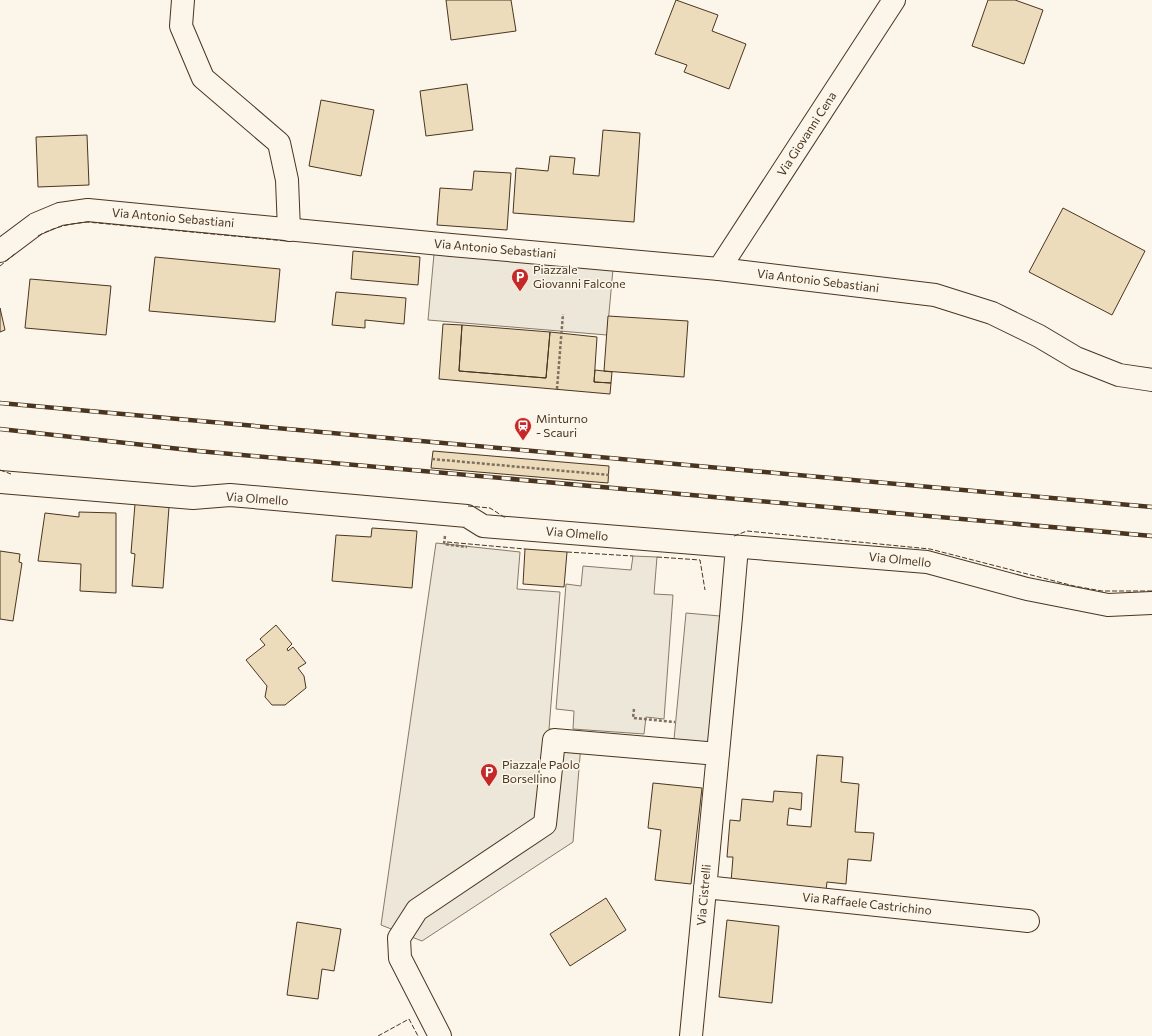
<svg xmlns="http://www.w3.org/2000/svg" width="1152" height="1036" viewBox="0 0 1152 1036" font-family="Commissioner,sans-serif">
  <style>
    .parking { fill: #ede7d9; stroke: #887966 }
    .building { fill: #ecdcbc; stroke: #4a3520 }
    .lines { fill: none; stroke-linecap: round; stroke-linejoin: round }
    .minor-casing { stroke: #4a3520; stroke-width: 24 }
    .tertiary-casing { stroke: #4a3520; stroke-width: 24 }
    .path { stroke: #7f6f5c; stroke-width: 2.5; stroke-dasharray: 3 2; stroke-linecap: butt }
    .minor { stroke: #fbf6e9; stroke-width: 22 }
    .tertiary { stroke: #fbf6e9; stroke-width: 22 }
    .rail-casing { stroke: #4a3520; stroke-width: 4.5 }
    .rail { stroke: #fbf6e9; stroke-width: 3; stroke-dasharray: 9; stroke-linecap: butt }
    .fence { stroke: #4a3520; stroke-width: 1; stroke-dasharray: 5 2; stroke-linecap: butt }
    .labels { text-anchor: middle; stroke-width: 3; stroke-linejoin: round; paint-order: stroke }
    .street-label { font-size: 12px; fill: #4a3520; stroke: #fbf6e9 }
    .poi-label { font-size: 12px; fill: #4a3520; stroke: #fbf6e9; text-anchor: start }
  </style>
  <rect width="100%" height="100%" fill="#fbf6e9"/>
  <path class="parking" d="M434,254L613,269L607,335L428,320Z
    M436,543L520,552L517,589L560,592L549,729L582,732L573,842L422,941L381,925Z
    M633,556L657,557L654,594L673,595L664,719L646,717L644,734L573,729L574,711L556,709L566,584L581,586L583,566L631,570Z
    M686,613L731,617L718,754L673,750Z"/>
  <path class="building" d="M446,0H511L516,31L451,40Z
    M676,0L718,15L712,31L746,44L729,89L684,72L687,65L655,54Z
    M988,0H1015L1043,10L1024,64L972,46Z
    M467,84L473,130L426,136L420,91Z
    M321,100L374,110L361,176L309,166Z
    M603,130L640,133L634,222L513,213L516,168L548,171L550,156L575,158L573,174L599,176Z
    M87,135L89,185L38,187L36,137Z
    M474,171L511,173L507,230L437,225L440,188L472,190Z
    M1063,208L1145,251L1112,315L1029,272Z
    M353,251L420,257L418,285L351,279Z
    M155,257L280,269L275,322L149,311Z
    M30,279L111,286L106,335L25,328Z
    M336,292L406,298L404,324L365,320V328L332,325Z
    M0,308L5,330L0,332Z
    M608,316L688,321L684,377L604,371Z
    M443,324L462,325L459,371L546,378L550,332L597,337L594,382L611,383L610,394L439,379Z
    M462,325L550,332L546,378L459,371Z
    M595,370L612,372L611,383L594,382Z
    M433,451L609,466L608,483L431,468Z
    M135,504L169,507L163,588L132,586L135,554L131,553Z
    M79,512L116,513V593L80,591L81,564L38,561L45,513L79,517Z
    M372,528L417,531L412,588L332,581L336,535L371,537Z
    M525,549L567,552L564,587L523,584Z
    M0,551L20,554L19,562L22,563L13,621L0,619Z
    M276,625L292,644L287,649L288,651L293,647L306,663L298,668L304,676L306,688L285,705H272L265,697L267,686L246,660L265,645L260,639Z
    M817,755L843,757L841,782L859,784L855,832L874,833L871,861L848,859L846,884L827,882L826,890L731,882L733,857H727L730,820L740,821L742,799L773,802L774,791L802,793L801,810L789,808L787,825L811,827Z
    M653,783L702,788L691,884L655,880L661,830L648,828Z
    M606,898L626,930L570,966L550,934Z
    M727,920L779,926L772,1003L719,997Z
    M297,922L341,929L334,971L322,969L318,999L287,995Z"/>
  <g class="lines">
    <defs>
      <path id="minor" d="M183,0L181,26L203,78L279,143L287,180L289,230
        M719,269L894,0
        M0,482L193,498L230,495L467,516L483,526L927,562L1027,589L1108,605L1152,603
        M705,887L1028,921
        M440,1036L400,958L399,938L417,910L545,824L554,740L718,754
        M691,1036L731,617L737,547"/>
      <path id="tertiary" d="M0,251L36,224L60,214L88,210L451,245L719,269L935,295L992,313L1039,336L1076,358L1119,375L1152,380"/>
    </defs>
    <use href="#minor" class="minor-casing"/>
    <use href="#tertiary" class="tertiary-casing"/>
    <path class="path" d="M557,389L563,314
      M432,459L609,475
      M445,536L444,544L467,547
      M634,709L633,718L675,722"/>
    <use href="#minor" class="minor"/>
    <use href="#tertiary" class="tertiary"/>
    <defs>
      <path id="rail" d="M0,403L1152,507
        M0,429L198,451L1152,536"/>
    </defs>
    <use href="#rail" class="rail-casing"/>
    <use href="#rail" class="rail"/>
    <path class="fence" d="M38,236C54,227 68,224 87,222L286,241
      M0,266L16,253
      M0,470L11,474
      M468,506L490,508L504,517H507
      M734,536L747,531L930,549L1074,586L1102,591H1152
      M447,542L525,549
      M567,552L633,556
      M657,557L700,560L705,590
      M378,1036L409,1019L418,1036"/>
  </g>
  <defs>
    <symbol id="parking-pin" viewBox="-11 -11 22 30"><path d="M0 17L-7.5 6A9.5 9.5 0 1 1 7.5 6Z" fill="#c62828" stroke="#fbf6e9"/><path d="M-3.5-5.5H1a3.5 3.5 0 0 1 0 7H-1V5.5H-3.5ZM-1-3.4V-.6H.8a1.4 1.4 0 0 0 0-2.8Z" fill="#fff"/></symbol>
    <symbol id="station-pin" viewBox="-11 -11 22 30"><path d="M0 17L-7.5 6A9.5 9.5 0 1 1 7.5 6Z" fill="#c62828" stroke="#fbf6e9"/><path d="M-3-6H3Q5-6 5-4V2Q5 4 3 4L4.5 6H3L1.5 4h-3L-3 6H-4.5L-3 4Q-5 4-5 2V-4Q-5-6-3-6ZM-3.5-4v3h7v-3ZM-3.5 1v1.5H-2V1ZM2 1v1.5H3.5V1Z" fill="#fff"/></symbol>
  </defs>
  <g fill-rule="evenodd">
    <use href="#parking-pin" x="510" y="267" width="20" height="27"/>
    <use href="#station-pin" x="513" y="416" width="20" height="27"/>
    <use href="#parking-pin" x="479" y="762" width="20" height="27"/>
  </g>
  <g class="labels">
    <g class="street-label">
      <text transform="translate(807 134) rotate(-57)" y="4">Via Giovanni Cena</text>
      <text transform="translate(173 218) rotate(5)" y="4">Via Antonio Sebastiani</text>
      <text transform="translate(495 249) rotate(5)" y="4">Via Antonio Sebastiani</text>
      <text transform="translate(818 281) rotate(7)" y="4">Via Antonio Sebastiani</text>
      <text transform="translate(257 499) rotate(4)" y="4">Via Olmello</text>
      <text transform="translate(577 534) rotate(5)" y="4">Via Olmello</text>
      <text transform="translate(900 560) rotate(6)" y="4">Via Olmello</text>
      <text transform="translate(704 895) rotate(-85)" y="4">Via Cistrelli</text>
      <text transform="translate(867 904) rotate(6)" y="4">Via Raffaele Castrichino</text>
    </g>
    <g class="poi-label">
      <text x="533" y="274">Piazzale<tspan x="533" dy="14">Giovanni Falcone</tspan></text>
      <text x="536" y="423">Minturno<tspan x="536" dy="14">- Scauri</tspan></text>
      <text x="502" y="769">Piazzale Paolo<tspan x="502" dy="14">Borsellino</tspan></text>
    </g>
  </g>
</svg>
